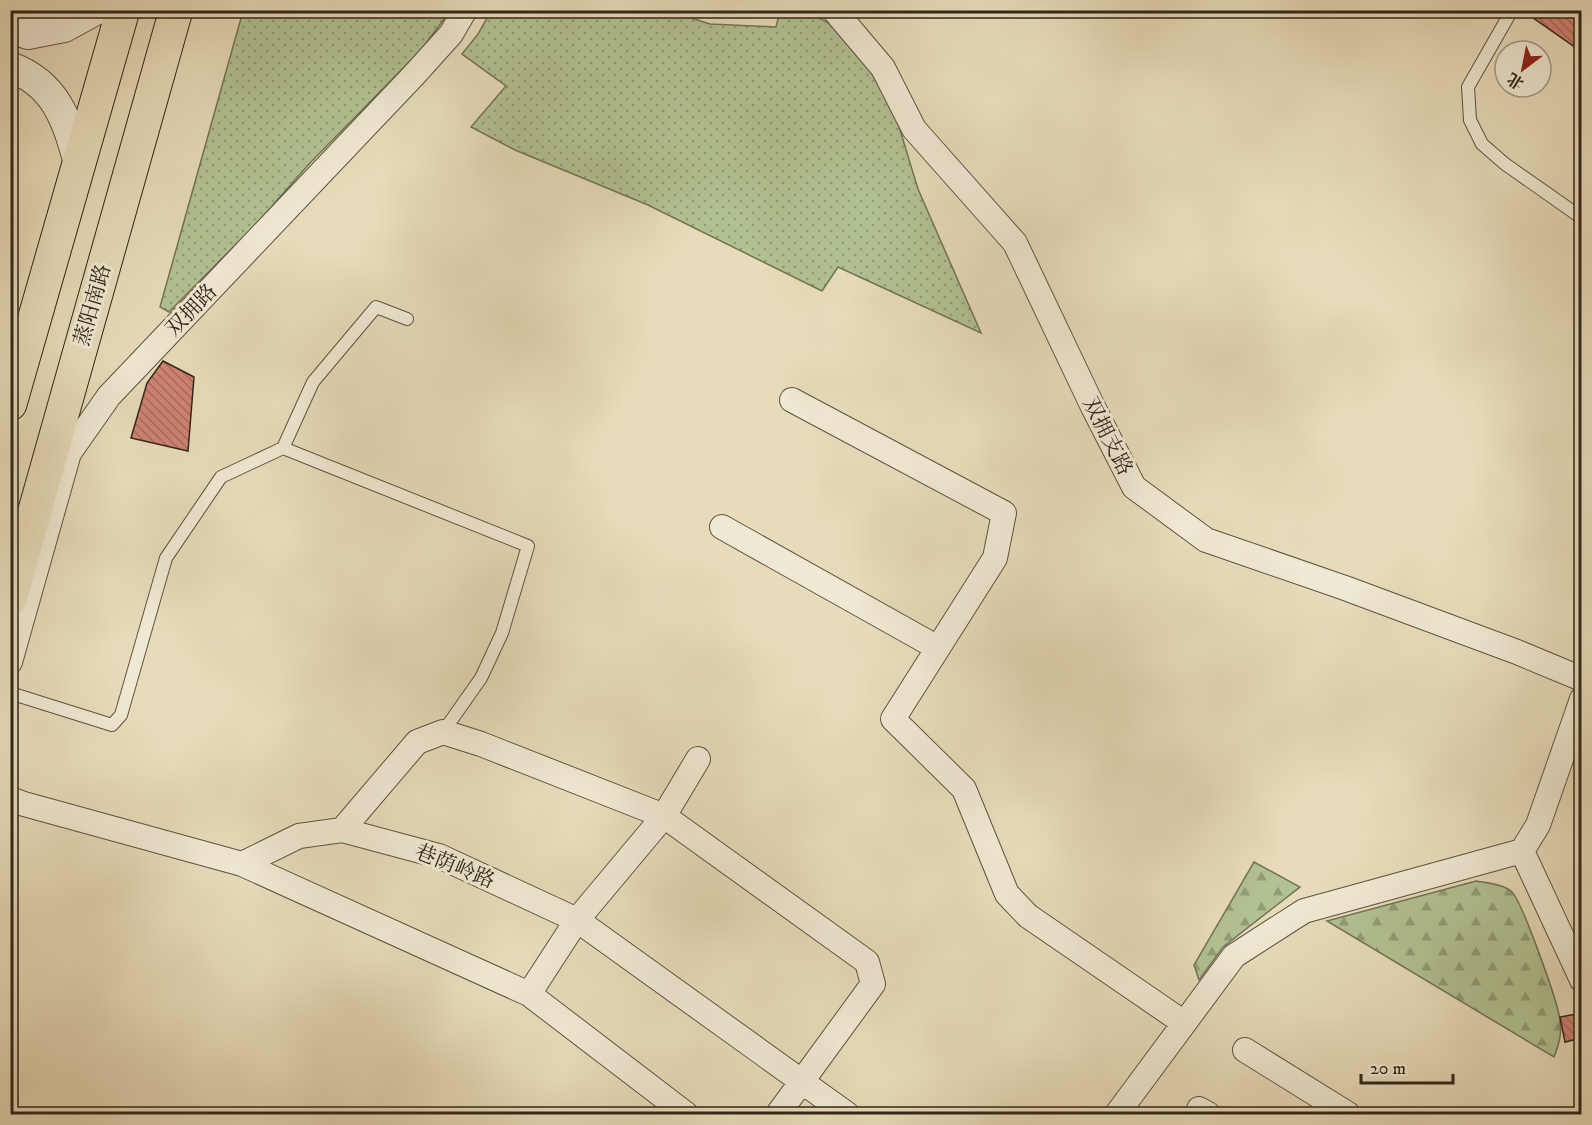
<svg xmlns="http://www.w3.org/2000/svg" width="1592" height="1125" viewBox="0 0 1592 1125" font-family="'IM FELL DW Pica','Noto Serif SC',serif">
  <style>
    .forest { fill: url(#forest-firs); stroke: #717456; stroke-width: 1.5 }
    .park { fill: url(#park-dots); stroke: #717456; stroke-width: 1.5 }
    .building { fill: url(#building-back-hatch); stroke: #302619; stroke-width: 1.5 }
    .lines { fill: none; stroke-linecap: round; stroke-linejoin: round }
    .service-casing { stroke: #5e5341; stroke-width: 14 }
    .minor-casing { stroke: #5e5341; stroke-width: 26 }
    .tertiary-casing { stroke: #5e5341; stroke-width: 32 }
    .primary-casing { stroke: #302619; stroke-width: 35 }
    .service { stroke: #efe8d2; stroke-width: 12 }
    .minor { stroke: #efe8d2; stroke-width: 24 }
    .tertiary { stroke: #efe8d2; stroke-width: 30 }
    .primary { stroke: #e7dbb9; stroke-width: 33 }
    .labels { text-anchor: middle; stroke-width: 6; stroke-linejoin: round; paint-order: stroke }
    .street-label { font-size: 21px; fill: #302619; stroke: #efe8d2 }
  </style>
  <defs>
    <pattern id="forest-firs" width="22" height="20" patternUnits="userSpaceOnUse" patternTransform="scale(1.5)"><rect width="22" height="20" fill="#b2c192"/><path d="M5 1l3.5 6h-7zM16 11l3.5 6h-7z" fill="#919d76"/></pattern>
    <pattern id="park-dots" width="8" height="8" patternUnits="userSpaceOnUse" patternTransform="scale(1.5)"><rect width="8" height="8" fill="#b2c192"/><path d="M2 2h.1M6 6h.1" fill="none" stroke="#919d76" stroke-width="1.8" stroke-linecap="round"/></pattern>
    <pattern id="building-back-hatch" width="6" height="6" patternUnits="userSpaceOnUse" patternTransform="scale(1.5)"><rect width="6" height="6" fill="#d08373"/><path d="M-1 5l2 2M0 0l6 6M5-1l2 2" fill="none" stroke="#a96b5e"/></pattern>
  </defs>
  <rect width="100%" height="100%" fill="#e7dbb9"/>
  <filter id="stains"><feTurbulence type="fractalNoise" baseFrequency=".00333" numOctaves="4"/><feColorMatrix values="0 0 0 0 .2 0 0 0 0 .09 0 0 0 0 .02 0 0 0 .5 -.17"/></filter>
  <radialGradient id="worn" r=".72"><stop offset=".6" stop-color="#630" stop-opacity="0"/><stop offset="1" stop-color="#630" stop-opacity=".3"/></radialGradient>
  <path class="forest" d="M1254,862L1300,887L1223,947L1199,980L1194,965Z
    M1476,881C1487,883 1502,884 1511,891C1521,898 1559,1005 1560,1021C1562,1034 1559,1044 1554,1057L1327,921Z"/>
  <path class="park" d="M243,11H450L421,50L309,164L259,221L169,312L160,307Z
    M491,11H669L710,24L776,27L780,11H806L838,28L877,75L897,120L918,189L981,333L838,267L822,291L648,205L515,150L471,127L506,86L462,54L478,34Z"/>
  <path class="building" d="M1532,10H1582V52L1529,15Z
    M163,361L194,377L188,451L131,438L147,383Z
    M1582,1013V1038L1565,1042L1560,1017Z"/>
  <g class="lines">
    <defs>
      <path id="service" d="M1512,10L1468,87L1470,120L1482,144L1505,164L1582,218
        M407,319L376,307L313,382L283,448L528,546L502,633L481,678L443,732
        M10,693L112,725L121,715L166,558L221,477L283,448"/>
      <path id="minor" d="M834,10L883,68L914,129L1015,243L1093,407L1134,487L1206,540L1345,588L1517,652L1582,679
        M792,400L1004,513L995,558L893,719L964,789L1007,894L1028,916L1184,1023
        M722,527L938,648
        M10,662L69,453L109,396L414,75L451,34L465,10
        M10,799L24,804L242,864L299,836L342,830L439,856L577,920L847,1114
        M342,830L417,742L443,732L481,744L664,816L867,962L873,984L778,1114
        M1522,851L1582,980
        M242,864L529,994L686,1114
        M529,994L577,920L664,816L698,759
        M1245,1050L1348,1114
        M1199,1109L1208,1114
        M1117,1114L1234,956L1304,911L1522,851L1538,825L1582,699"/>
      <path id="tertiary" d="M10,27L28,34L64,27L95,10
        M10,67C57,84 67,121 79,163"/>
      <path id="primary" d="M10,404L123,10
        M10,599L176,10"/>
    </defs>
    <use href="#service" class="service-casing"/>
    <use href="#minor" class="minor-casing"/>
    <use href="#tertiary" class="tertiary-casing"/>
    <use href="#primary" class="primary-casing"/>
    <use href="#service" class="service"/>
    <use href="#minor" class="minor"/>
    <use href="#tertiary" class="tertiary"/>
    <use href="#primary" class="primary"/>
  </g>
  <g class="labels">
    <g class="street-label">
      <text transform="translate(92 305) rotate(-74)" y="7">蒸阳南路</text>
      <text transform="translate(191 310) rotate(-46)" y="7">双拥路</text>
      <text transform="translate(1108 436) rotate(63)" y="7">双拥支路</text>
      <text transform="translate(455 866) rotate(22)" y="7">巷荫岭路</text>
    </g>
  </g>
  <rect width="1592" height="1125" fill="none" stroke="#e7dbb9" stroke-width="36"/>
  <rect x="12" y="12" width="1568" height="1101" fill="none" stroke="#302619" stroke-width="3"/>
  <rect x="18" y="18" width="1556" height="1089" fill="none" stroke="#302619" stroke-width="1.5"/>
  <g transform="translate(1523 69) rotate(212)"><circle r="28" fill="#efe8d2" stroke="#a39a88" stroke-width="1.5"/>
  <path d="M0-4.5L10 22L0 15L-10 22Z" fill="#8f2418"/>
  <text y="-9" font-size="16" font-weight="bold" text-anchor="middle" fill="#302619">北</text>
  </g>
  <path d="M1361 1074v9h92v-9" fill="none" stroke="#302619" stroke-width="3"/>
  <text x="1370" y="1074" font-size="18" fill="#302619" stroke="#efe8d2" stroke-width="4.5" paint-order="stroke">20 m</text>
  <rect width="100%" height="100%" filter="url(#stains)"/>
  <rect width="100%" height="100%" fill="url(#worn)"/>
</svg>
